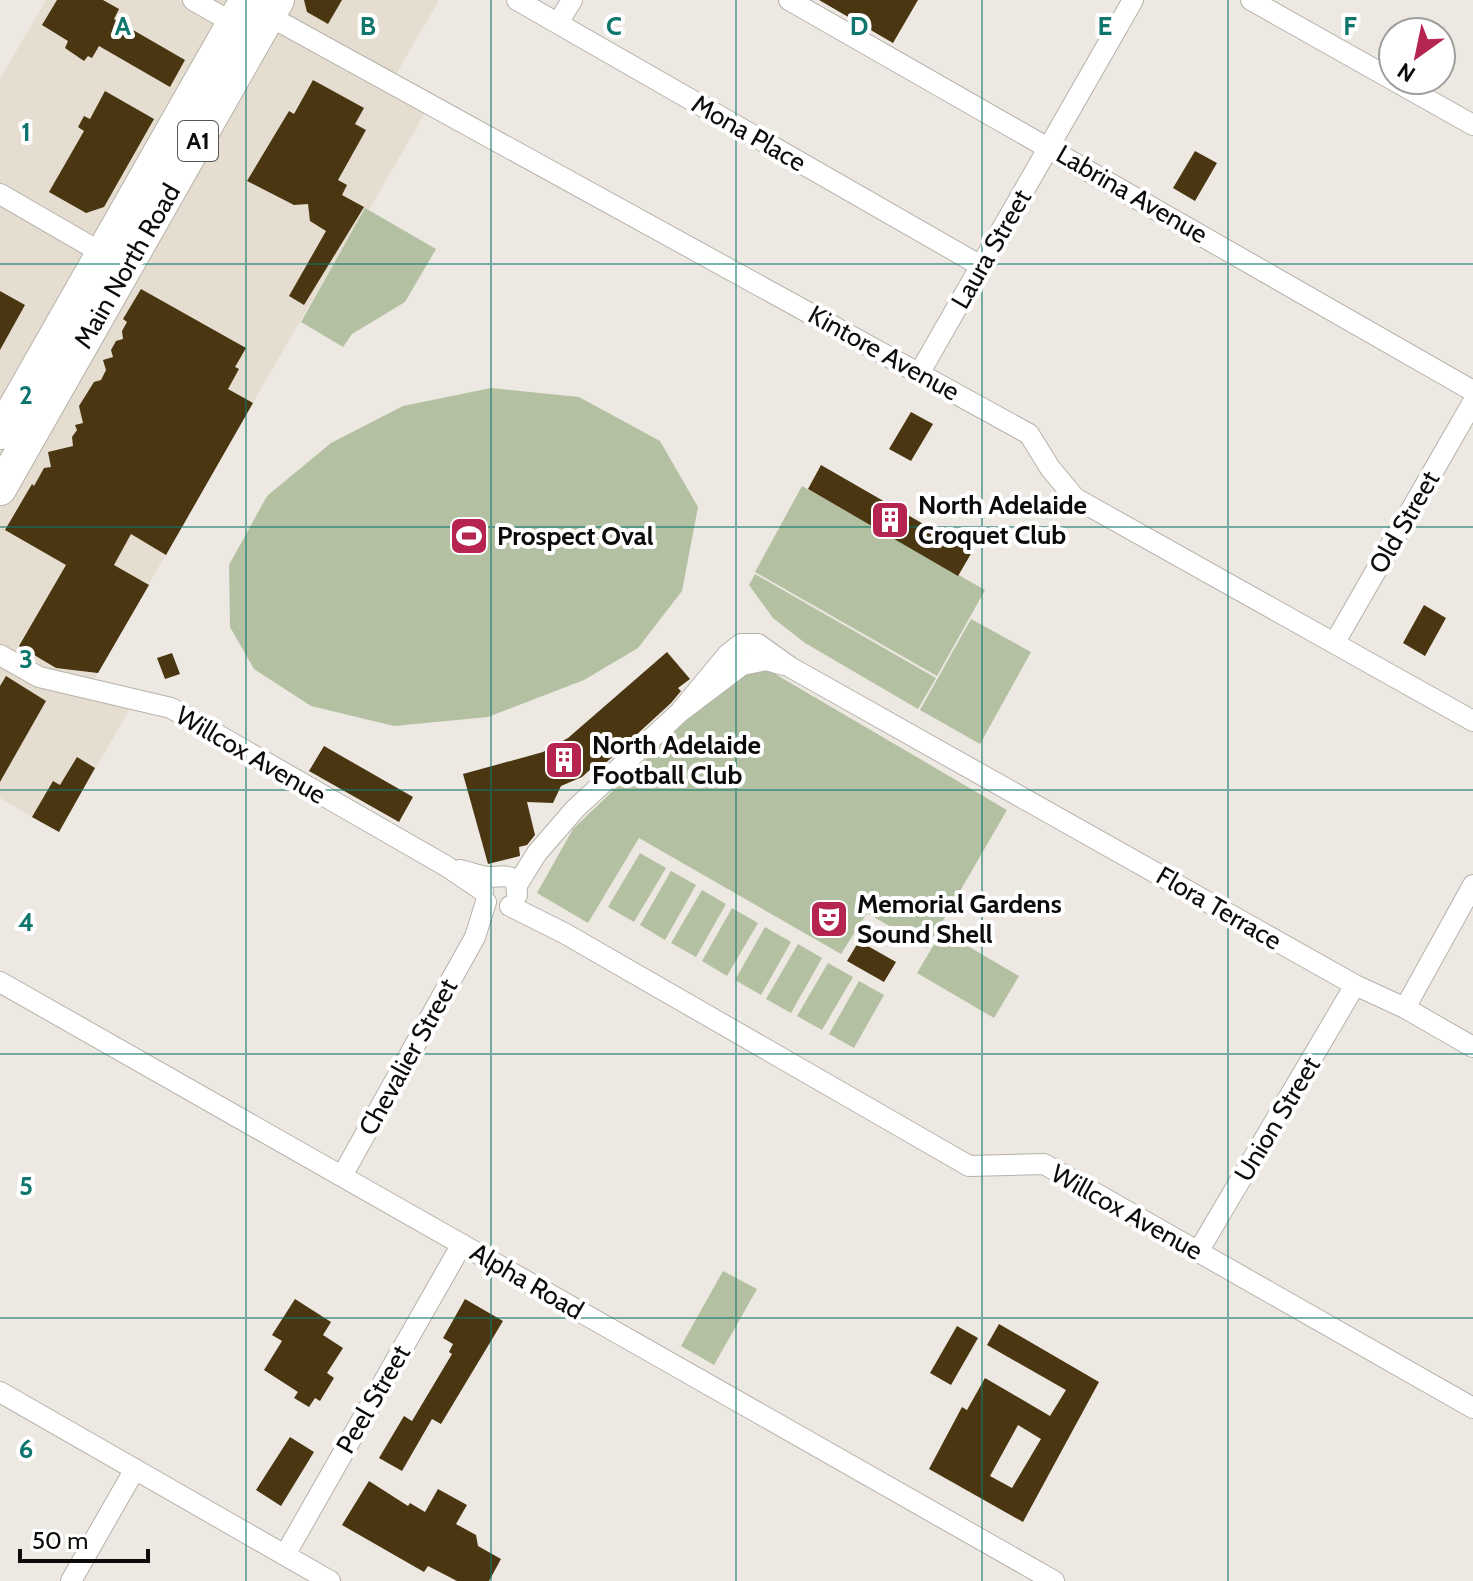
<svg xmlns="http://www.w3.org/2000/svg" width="1473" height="1581" viewBox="0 0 1473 1581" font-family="Cabin,sans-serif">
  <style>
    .built { fill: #e5ddcf }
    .green { fill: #b3c1a2 }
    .building { fill: #4a3610; fill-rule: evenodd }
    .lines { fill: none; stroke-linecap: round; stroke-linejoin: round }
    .minor-casing { stroke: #b6b2ab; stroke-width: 22 }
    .trunk-casing { stroke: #b6b2ab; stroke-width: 34 }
    .minor { stroke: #fff; stroke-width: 20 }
    .trunk { stroke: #fff; stroke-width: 32 }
    .grid { fill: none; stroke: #0f766e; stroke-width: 2; stroke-opacity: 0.55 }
    .labels { text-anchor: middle; stroke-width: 8; stroke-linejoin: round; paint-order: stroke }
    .shield { fill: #fff; stroke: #565554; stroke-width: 2 }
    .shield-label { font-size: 24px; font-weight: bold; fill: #0d0c0a }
    .street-label { font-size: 26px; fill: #0d0c0a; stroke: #fff }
    .poi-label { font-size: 26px; font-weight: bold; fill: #0d0c0a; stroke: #fff; text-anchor: start }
    .grid-label { font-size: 26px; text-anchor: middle; font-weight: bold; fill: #0f766e; stroke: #fff; stroke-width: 8; stroke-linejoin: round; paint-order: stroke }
  </style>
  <rect width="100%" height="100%" fill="#ede8e1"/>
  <path class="built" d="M46,0H439L391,83L430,104L369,210L365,208L89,688L135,700L59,832L0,798V79Z"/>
  <path class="green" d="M365,208L436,249L405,302L352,334L343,347L301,322Z
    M491,388L579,397L660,441L698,507L682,591L638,648L584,680L488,717L394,726L311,706L254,669L230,627L229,565L267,496L331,443L403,406Z
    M802,486L985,590L937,676L755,572Z
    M755,574L936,678L918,709L805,643L773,618L749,585Z
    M971,619L1031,652L980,744L920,710Z
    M751,669L770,671L1007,810L927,948L867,913L841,954L639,838L588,923L537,893L573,829L734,675Z
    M640,853L666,868L634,922L608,907Z
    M671,871L696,885L665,940L640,925Z
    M702,890L726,904L696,957L671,943Z
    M732,908L758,923L727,976L702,961Z
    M765,927L791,942L761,995L735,980Z
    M942,931L1019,976L994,1018L917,973Z
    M798,944L822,958L791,1013L766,999Z
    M828,963L853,977L822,1030L797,1016Z
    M859,981L884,995L854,1048L829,1034Z
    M723,1271L757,1289L714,1365L681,1346Z"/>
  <path class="building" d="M57,0H103L119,9L114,19L185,60L170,87L99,46L92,58L88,56L84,61L65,48L68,41L42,25Z
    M304,0H342L328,24L307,12Z
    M819,0H918L893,43Z
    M313,80L364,108L355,124L366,130L338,180L347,185L342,195L364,207L304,305L289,296L326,231L310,221L308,204L294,205L247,181L289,111L294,114Z
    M105,91L154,119L104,207L86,213L49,192L84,131L78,127L84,116L90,119Z
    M1195,151L1217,163L1195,201L1173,188Z
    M141,289L246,348L235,367L239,369L228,389L253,403L166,555L131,534L114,565L149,585L98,673L56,668L19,646L66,565L5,530L32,484L34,486L44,468L51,467L48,452L73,446L72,437L77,430L75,425L83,423L79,406L94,382L101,380L106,370L103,360L113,357L111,350L116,341L123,339L122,331L127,322L123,319Z
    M0,291L25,305L0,350Z
    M911,412L933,424L911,461L889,449Z
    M821,465L972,552L958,576L808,489Z
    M1424,605L1446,618L1425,656L1403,643Z
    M667,652L690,679L678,688L681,691L671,703L597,771L593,767L582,777L561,786L553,803L527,802L535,835L527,845L519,847L520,856L488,864L463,774L543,752L568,738Z
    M172,653L180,674L165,679L157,658Z
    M6,676L46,701L0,782V686Z
    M324,746L413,797L399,822L309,771Z
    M77,757L95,768L59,832L32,817L53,781L60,785Z
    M859,941L896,962L884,982L847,961Z
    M295,1299L331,1322L323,1335L343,1348L327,1373L334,1378L320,1401L315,1398L309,1407L294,1398L298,1392L264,1370L282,1341L272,1335Z
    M465,1299L503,1321L441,1424L432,1419L402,1471L379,1458L404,1416L412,1421L452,1354L449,1352L453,1344L443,1338Z
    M999,1324L1099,1382L1023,1522L929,1469L962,1407L967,1410L985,1378L1050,1416L1066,1390L987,1345ZM1018,1425L1041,1439L1012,1488L990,1476Z
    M957,1326L978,1338L951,1385L930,1373Z
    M290,1437L314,1452L281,1506L256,1490Z
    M369,1481L408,1506L410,1503L425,1512L438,1489L467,1505L456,1524L476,1535L478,1546L501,1559L489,1581H457L428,1566L424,1572L342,1525Z"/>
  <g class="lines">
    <defs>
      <path id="minor" d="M193,0L233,23
        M517,0L981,266
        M789,0L1473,391
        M1251,0L1473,125
        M269,16L1029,434L1050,468L1075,498L1473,721
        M558,23L572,0
        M0,194L102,253
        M920,372L1133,0
        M1335,642L1473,402
        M0,655L39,677L171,708L446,866L483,891
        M680,712L728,654L741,644H758L790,667L1355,985L1405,1008L1473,1047
        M460,870C469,872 480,876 488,877C505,877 517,871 517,895
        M517,885L537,853L575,809L680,712L742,665L766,660L783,665
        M510,906L564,933L969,1166L1044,1164L1473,1408
        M0,982L1054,1581
        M1405,1008L1473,885
        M342,1176L475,937L486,902
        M1198,1252L1355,985
        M0,1392L330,1581
        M285,1555L462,1244
        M71,1581L135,1469"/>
      <path id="trunk" d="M0,433L246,0
        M0,489L278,0"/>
    </defs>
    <use href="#minor" class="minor-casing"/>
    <use href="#trunk" class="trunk-casing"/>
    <use href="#minor" class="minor"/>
    <use href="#trunk" class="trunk"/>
  </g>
  <path class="grid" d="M246,0V1581M491,0V1581M736,0V1581M982,0V1581M1228,0V1581M0,264H1473M0,527H1473M0,790H1473M0,1054H1473M0,1318H1473"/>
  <defs>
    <symbol id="building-square" viewBox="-11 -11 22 22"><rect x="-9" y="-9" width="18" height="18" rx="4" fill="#b6254f" stroke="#fff"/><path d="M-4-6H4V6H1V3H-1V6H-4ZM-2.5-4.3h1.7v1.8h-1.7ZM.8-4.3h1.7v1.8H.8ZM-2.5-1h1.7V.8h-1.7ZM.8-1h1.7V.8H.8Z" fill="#fff"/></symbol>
    <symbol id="stadium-square" viewBox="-11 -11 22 22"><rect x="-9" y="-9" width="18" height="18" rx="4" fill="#b6254f" stroke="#fff"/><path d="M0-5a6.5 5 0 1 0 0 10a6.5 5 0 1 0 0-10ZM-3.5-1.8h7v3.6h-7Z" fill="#fff"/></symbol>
    <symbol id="theatre-square" viewBox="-11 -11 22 22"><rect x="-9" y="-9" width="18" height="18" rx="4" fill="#b6254f" stroke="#fff"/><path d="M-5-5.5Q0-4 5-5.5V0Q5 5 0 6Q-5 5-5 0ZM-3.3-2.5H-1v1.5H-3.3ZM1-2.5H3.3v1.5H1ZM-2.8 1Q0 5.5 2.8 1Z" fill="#fff"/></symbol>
  </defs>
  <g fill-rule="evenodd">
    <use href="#building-square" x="868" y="498" width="44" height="44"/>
    <use href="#stadium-square" x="447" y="514" width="44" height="44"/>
    <use href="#building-square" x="542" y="738" width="44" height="44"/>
    <use href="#theatre-square" x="807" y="897" width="44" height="44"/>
  </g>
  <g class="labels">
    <rect class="shield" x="178" y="121" width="40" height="40" rx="6"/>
    <g class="shield-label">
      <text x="198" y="149">A1</text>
    </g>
    <g class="street-label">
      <text transform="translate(749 133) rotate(30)" y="9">Mona Place</text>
      <text transform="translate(1132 194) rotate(30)" y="9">Labrina Avenue</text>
      <text transform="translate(991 249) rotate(-60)" y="9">Laura Street</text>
      <text transform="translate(127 266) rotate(-60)" y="9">Main North Road</text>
      <text transform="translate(884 353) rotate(29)" y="9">Kintore Avenue</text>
      <text transform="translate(1404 522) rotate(-60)" y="9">Old Street</text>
      <text transform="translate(251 755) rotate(30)" y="9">Willcox Avenue</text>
      <text transform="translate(1219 908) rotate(30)" y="9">Flora Terrace</text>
      <text transform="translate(408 1057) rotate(-61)" y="9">Chevalier Street</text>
      <text transform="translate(1277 1119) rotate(-59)" y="9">Union Street</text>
      <text transform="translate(1127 1212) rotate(29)" y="9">Willcox Avenue</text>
      <text transform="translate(527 1281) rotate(30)" y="9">Alpha Road</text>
      <text transform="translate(373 1399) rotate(-60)" y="9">Peel Street</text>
    </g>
    <g class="poi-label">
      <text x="918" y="514">North Adelaide<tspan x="918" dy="30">Croquet Club</tspan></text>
      <text x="497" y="545">Prospect Oval</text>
      <text x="592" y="754">North Adelaide<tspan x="592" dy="30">Football Club</tspan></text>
      <text x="857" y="913">Memorial Gardens<tspan x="857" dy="30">Sound Shell</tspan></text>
    </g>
  </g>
  <g class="grid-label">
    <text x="123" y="35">A</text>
    <text x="368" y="35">B</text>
    <text x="614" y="35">C</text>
    <text x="859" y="35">D</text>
    <text x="1105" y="35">E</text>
    <text x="1350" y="35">F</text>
    <text x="26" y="141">1</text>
    <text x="26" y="404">2</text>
    <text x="26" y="668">3</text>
    <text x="26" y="931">4</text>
    <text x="26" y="1195">5</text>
    <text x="26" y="1458">6</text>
  </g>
  <g transform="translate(1417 56) rotate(213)"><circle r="38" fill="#ffffff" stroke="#9e9e9d" stroke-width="2"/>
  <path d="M0-6L14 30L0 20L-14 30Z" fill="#b6254f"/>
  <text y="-12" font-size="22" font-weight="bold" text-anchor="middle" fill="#0d0c0a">N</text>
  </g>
  <path d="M20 1549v12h128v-12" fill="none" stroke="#0d0c0a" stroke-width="4"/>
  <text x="32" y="1549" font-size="24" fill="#0d0c0a" stroke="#ffffff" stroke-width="6" paint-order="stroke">50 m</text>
</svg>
